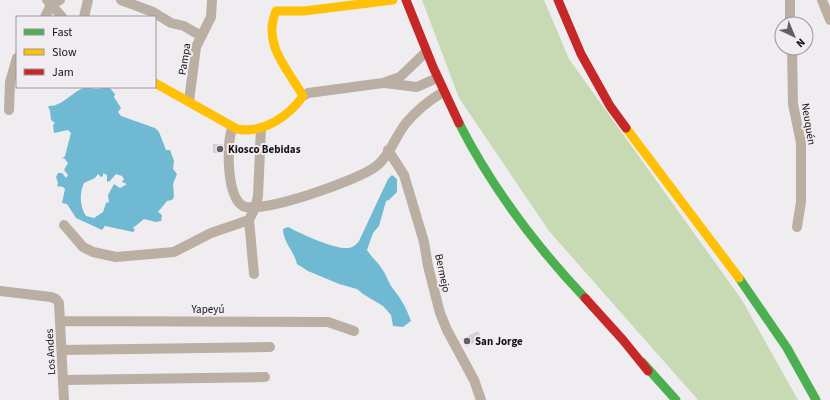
<svg xmlns="http://www.w3.org/2000/svg" width="830" height="400" viewBox="0 0 830 400" font-family="'Source Sans 3',sans-serif">
  <style>
    .green { fill: #c7dab4 }
    .water { fill: #70b9d2; fill-rule: evenodd }
    .building { fill: #d8cad7 }
    .lines { fill: none; stroke-linecap: round; stroke-linejoin: round }
    .street { stroke: #baafa2; stroke-width: 10 }
    .fast { stroke: #4caf50; stroke-width: 9 }
    .slow { stroke: #ffc107; stroke-width: 9 }
    .jam { stroke: #c62828; stroke-width: 9 }
    .poi-dot { fill: #626062; stroke: #f1ecf2; stroke-width: 1.5 }
    .labels { text-anchor: middle; stroke-width: 4; stroke-linejoin: round; paint-order: stroke }
    .street-label { font-size: 11px; fill: #151415; stroke: #f1ecf2 }
    .poi-label { font-size: 11px; font-weight: bold; fill: #151415; stroke: #f1ecf2; text-anchor: start }
  </style>
  <rect width="100%" height="100%" fill="#f0edf1"/>
  <path class="green" d="M422,0H544L569,59L742,300L798,400H698L549,231L459,98Z"/>
  <path class="water" d="M86,87L96,89L109,87L115,94L114,97L121,108L118,112L121,116L155,128L159,132L166,150H170L174,161L173,169L177,174L173,184L174,197L172,200L167,201L158,212L162,215L161,221L156,222L144,219L133,228L135,230L133,232L105,226L102,230L76,218L67,204L62,203L65,189L63,187L57,186L58,183L56,177L58,173H62L66,178L68,175L64,170L68,163L64,158L61,159L65,156L71,133L68,130L54,133L53,125L55,123L51,120L50,111L48,106C63,107 72,91 86,87ZM103,173L107,175V182L110,181L116,174L122,176L124,179L122,182L127,184L120,188L114,184L108,195L109,202L106,203L103,212L94,218L86,216C80,207 79,194 84,183L95,178L98,174L101,177L103,176Z
    M392,175L397,179V192L389,200L386,201L379,226L373,233L367,250C371,257 378,262 382,269C386,274 388,281 391,286C401,299 405,305 411,321L403,327L393,326L391,315L383,306L363,294L357,289L339,284L308,271L297,264C294,251 283,242 283,229L288,227C300,233 340,253 352,247C355,246 357,243 359,241L388,179Z"/>
  <path class="building" d="M213,144H223L222,153H213Z
    M478,331L482,338L466,347L462,339Z"/>
  <g class="lines">
    <path class="street" d="M47,0L62,17
      M121,0L153,12L171,23L184,26L201,36
      M790,0V24
      M822,0L830,20
      M45,17L51,5L60,0
      M84,17L88,0
      M792,48L793,104L801,143V202L797,227
      M385,83L417,87L437,78
      M303,96L308,93L383,83L400,77L426,52
      M189,101L196,47L211,17L212,0
      M9,110L10,82L17,58
      M232,128C227,145 226,196 243,206C260,215 358,180 375,167C389,157 395,137 406,123C417,110 428,101 443,92
      M388,150L404,175L424,242L428,266L440,313L447,330L474,380L481,400
      M64,225L83,247L93,252L116,257L174,252L211,233L249,220
      M254,274L249,220L255,208L258,196L261,128
      M0,291L51,297L56,299L59,303L64,400
      M61,321L328,322L354,331
      M62,350L270,347
      M64,380L265,377"/>
    <path class="fast" d="M459,123C492,188 536,246 585,298
      M739,278L787,348L816,400
      M642,362L676,400"/>
    <path class="slow" d="M155,83L237,129C263,134 289,116 303,96C287,68 262,44 276,11H304L393,0
      M626,128L739,278"/>
    <path class="jam" d="M406,0L433,67L459,123
      M558,0L581,54L610,106L626,128
      M585,298L623,340L648,371"/>
  </g>
  <g class="poi-dot">
    <circle cx="220" cy="149" r="4"/>
    <circle cx="467" cy="341" r="4"/>
  </g>
  <g class="labels">
    <g class="street-label">
      <text transform="translate(184 59) rotate(-81)" y="4">Pampa</text>
      <text transform="translate(809 124) rotate(81)" y="4">Neuquén</text>
      <text transform="translate(443 273) rotate(78)" y="4">Bermejo</text>
      <text x="208" y="313">Yapeyú</text>
      <text transform="translate(50 352) rotate(-93)" y="4">Los Andes</text>
    </g>
    <g class="poi-label">
      <text x="228" y="153">Kiosco Bebidas</text>
      <text x="475" y="345">San Jorge</text>
    </g>
  </g>
  <rect x="16" y="16" width="140" height="72" fill="#f1ecf2" stroke="#99969a"/>
  <rect x="24" y="29" width="20" height="6" fill="#4caf50" stroke="#99969a"/>
  <text x="52" y="36" font-size="12" fill="#151415">Fast</text>
  <rect x="24" y="49" width="20" height="6" fill="#ffc107" stroke="#99969a"/>
  <text x="52" y="56" font-size="12" fill="#151415">Slow</text>
  <rect x="24" y="69" width="20" height="6" fill="#c62828" stroke="#99969a"/>
  <text x="52" y="76" font-size="12" fill="#151415">Jam</text>
  <g transform="translate(794 36) rotate(136)"><circle r="19" fill="#f1ecf2" stroke="#99969a"/>
  <path d="M0-3L7 15L0 10L-7 15Z" fill="#626062"/>
  <text y="-6" font-size="11" font-weight="bold" text-anchor="middle" fill="#151415">N</text>
  </g>
</svg>
